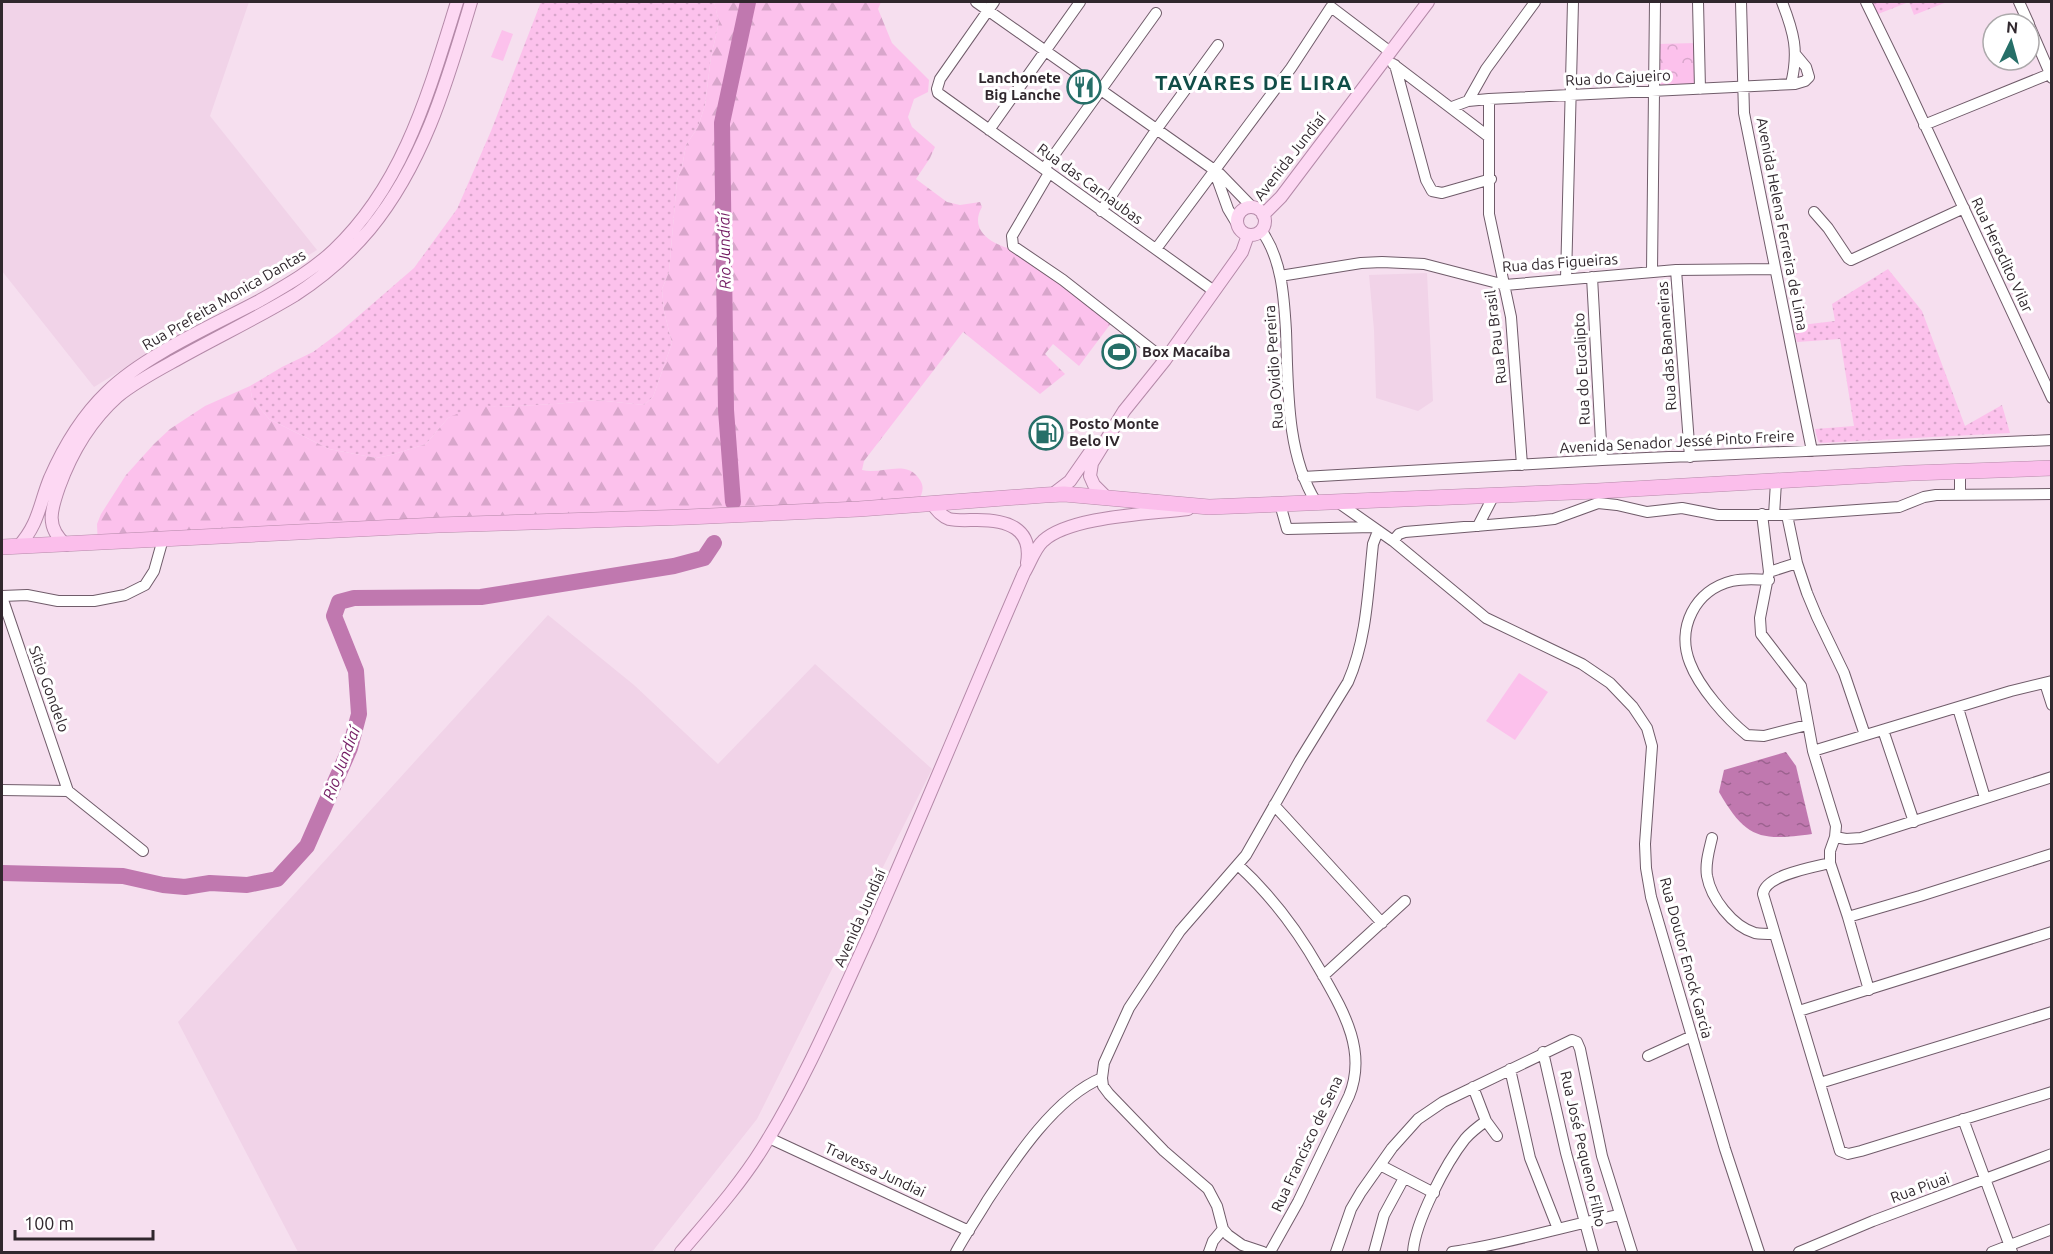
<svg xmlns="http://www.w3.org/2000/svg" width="2053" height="1254" viewBox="0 0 2053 1254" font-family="Ubuntu,sans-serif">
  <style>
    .built { fill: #f1d3e8 }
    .grass { fill: url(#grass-dots) }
    .forest { fill: url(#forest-firs) }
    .park { fill: url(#park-crowns) }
    .garden { fill: #fcc1ec }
    .water { fill: url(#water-ripples) }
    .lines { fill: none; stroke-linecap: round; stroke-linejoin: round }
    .river { stroke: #c078af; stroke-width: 16 }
    .minor-casing { stroke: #705c6a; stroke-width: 12 }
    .major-casing { stroke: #b489a8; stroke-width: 14 }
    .highway-casing { stroke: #b489a8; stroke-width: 16 }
    .minor { stroke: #fff; stroke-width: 10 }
    .major { stroke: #fdd8f3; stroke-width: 12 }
    .highway { stroke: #fbbeeb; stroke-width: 15 }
    .labels { text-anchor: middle; stroke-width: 6; stroke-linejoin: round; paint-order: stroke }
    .poi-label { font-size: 15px; font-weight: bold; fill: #30272d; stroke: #fff; text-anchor: start }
    .street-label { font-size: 15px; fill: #30272d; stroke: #fff }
    .water-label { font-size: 16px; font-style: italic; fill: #731c63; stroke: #fff }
    .district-label { font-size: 21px; font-weight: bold; letter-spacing: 1.5px; fill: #104d47; stroke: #fff }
  </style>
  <defs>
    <pattern id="grass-dots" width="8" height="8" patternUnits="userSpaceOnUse" patternTransform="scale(1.5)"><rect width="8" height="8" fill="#fcc1ec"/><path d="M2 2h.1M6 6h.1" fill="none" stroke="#d8a6cb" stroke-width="1.8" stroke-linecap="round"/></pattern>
    <pattern id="forest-firs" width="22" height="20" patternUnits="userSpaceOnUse" patternTransform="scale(1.5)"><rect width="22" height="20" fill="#fcc1ec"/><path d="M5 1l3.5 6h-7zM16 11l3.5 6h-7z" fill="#d8a6cb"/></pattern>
    <pattern id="park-crowns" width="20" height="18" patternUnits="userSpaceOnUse" patternTransform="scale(1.5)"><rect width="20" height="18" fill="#fcc1ec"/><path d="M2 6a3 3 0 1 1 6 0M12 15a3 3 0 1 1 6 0" fill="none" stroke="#d8a6cb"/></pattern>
    <pattern id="water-ripples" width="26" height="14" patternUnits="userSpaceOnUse" patternTransform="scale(1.5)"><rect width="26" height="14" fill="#c078af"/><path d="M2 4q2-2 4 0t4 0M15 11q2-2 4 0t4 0" fill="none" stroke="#9c628f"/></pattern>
  </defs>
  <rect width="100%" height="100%" fill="#f6dfef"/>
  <path class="built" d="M2,2H249L210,116L317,250L94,387L2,271Z
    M1427,273L1433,401L1418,411L1376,398L1374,330L1369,275Z
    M548,615L634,685L718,764L815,664L932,769L757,1119L652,1252H298L178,1022Z"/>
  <path class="grass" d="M541,2H714L719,22L711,57L705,105L698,127L686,145L682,167L677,180L669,272L662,289L664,311L672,343L653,397L644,405L596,400L555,404L498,407L483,406L448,418L426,444L391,455L376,458L329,449L269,419L252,398L250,386L282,367L313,352L340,332L414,268L457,209L491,131Z
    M1872,2H1947L1914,15L1909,2L1878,14Z
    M1888,269L1922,311L1965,426L2002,405L2010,433L1820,443L1818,441L1815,429L1854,426L1840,339L1797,342L1793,326L1835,321L1832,304Z"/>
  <path class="forest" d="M714,2H881L878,9L892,43L929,80L928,92L914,99L908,117L912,127L935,147L930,158L916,179L947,202L960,205L980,202L982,207C967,233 997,247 1019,251L1112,322L1079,366L1053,344L1045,354L1065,374L1040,394L963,332L864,461L862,470C882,475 907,458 920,480C925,488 922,494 918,502L634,521L98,548L97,524L101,514L126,475L154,444L170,429L205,406L250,386L252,398L269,419L329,449L376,458L391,455L426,444L448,418L461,412L483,405L498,407L555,404L596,400L644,405L653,397L672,343L664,311L662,289L669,272L677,180L682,167L686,145L698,127L705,105L711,57L719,22Z"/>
  <path class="park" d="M1696,43L1697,84L1659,89L1658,44Z"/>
  <path class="garden" d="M502,30L513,34L503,61L491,57Z
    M1519,673L1548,692L1515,740L1486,721Z"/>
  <path class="water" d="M1786,752L1796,766L1812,834C1760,841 1746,839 1719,792L1724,770Z"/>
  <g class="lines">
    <path class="river" d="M733,502L726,410L722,123L748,2
      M2,873L123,876L163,885L185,887L210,883L247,885L277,879L307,846L350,748L359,714L356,671L334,616L339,602L354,598L481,597L674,566L704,558L714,543"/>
    <defs>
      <path id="minor" d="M976,2L1220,174L1253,208
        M994,2L940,79L937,89L938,93L1214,291
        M1698,2L1700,89
        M1741,2L1744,113L1812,451
        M1782,2C1794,33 1799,51 1791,84
        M1866,2L1904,80L2052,398
        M2019,2L2029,24
        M2029,25L2052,78
        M1393,64L1489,137
        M1395,65L1426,180L1432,191L1442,193L1491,179
        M1489,99V214L1511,317L1522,465
        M1468,101L1486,69L1535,2
        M1452,107L1468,101L1489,99L1795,84L1805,81L1809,77L1806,67L1796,55
        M1924,125L2052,73
        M989,130L1080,2
        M1044,169L1156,13
        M1214,170L1228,209L1237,224
        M1049,173L1012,236L1013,246L1063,280L1165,360
        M1101,211L1156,130L1218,45
        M1814,212L1828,228L1848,258L1851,260L1964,208
        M1261,230C1282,259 1284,297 1286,331C1288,386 1286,454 1316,502
        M1156,249L1291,68L1331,7L1389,51
        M1676,270L1690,457
        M1652,271L1655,2
        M1280,276L1361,263L1382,262L1424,264L1505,285L1676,270L1775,269
        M1592,277L1602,460
        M1566,279L1573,2
        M1960,471V494
        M1303,477L1602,460L2052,440
        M1336,501L1393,541L1486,618L1582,664L1610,683L1633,707L1647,728L1652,746L1645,844L1646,868L1651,897L1725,1149L1759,1252
        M1280,504L1287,529L1373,527
        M1762,514L1769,572L1760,618L1761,634L1801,686L1813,751L1836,826L1835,837L1830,851V863L1848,917L1869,990
        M1774,515L1776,482
        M1787,515L1797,563L1807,593L1817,617L1844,673L1865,735
        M1478,526L1494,495
        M1393,541L1399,534L1405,532L1536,521L1554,519L1598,503L1617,505L1647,512L1682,508L1718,515H1787L1899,507L1924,497L1936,495L2052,494
        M1769,572L1797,563
        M1769,580C1757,579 1744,578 1732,581C1695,590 1676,628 1690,663C1699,687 1727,719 1747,735L1764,736L1807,725
        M2,596L27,595L58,601H94L125,595L145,585L154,571L163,539
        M2,597L68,791
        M2045,683L2052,705
        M1958,708L1985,798
        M1883,730L1914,822
        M1813,751L2011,691L2052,681
        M2,790L68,791L143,851
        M1274,805L1382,923
        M1835,837L1846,839L1861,838L2052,777
        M1712,838C1709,851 1705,863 1707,876C1711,898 1732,926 1755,933C1761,934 1767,934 1774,934
        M1830,863C1814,867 1765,875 1763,894L1840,1151L1848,1154L1861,1151L2052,1092
        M1238,865C1272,896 1298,931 1320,970C1342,1009 1368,1050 1349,1096L1298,1202L1270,1252
        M1848,917L1920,896L2052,854
        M1323,976L1405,901
        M1799,1011L2052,932
        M1543,1052L1566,1153L1593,1252
        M1648,1056L1692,1036
        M1510,1069L1530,1158L1558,1229
        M1820,1083L2052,1012
        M1473,1087L1486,1121L1497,1136
        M1963,1119L2012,1252
        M769,1138L969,1231
        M1380,1165L1434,1193
        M956,1252C965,1235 977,1218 987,1201C1014,1160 1055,1097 1102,1078
        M1209,1252L1213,1241L1223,1229
        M1263,1252L1242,1245L1228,1235L1223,1229L1217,1206L1208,1189L1164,1151L1109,1094L1103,1086L1102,1078L1104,1063L1129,1008L1180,931L1246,855L1300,760L1348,682C1367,639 1368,590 1373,544L1378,531
        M1336,1252L1351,1209L1361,1192L1392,1148L1418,1119L1443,1102L1572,1040L1577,1042L1580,1049L1602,1156L1632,1252
        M1374,1252L1384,1215L1404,1178
        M1413,1252C1415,1222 1446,1163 1465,1139C1471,1132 1479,1126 1486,1121
        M1452,1252C1509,1244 1563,1226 1619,1215
        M1799,1252L1873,1221L2052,1154
        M1992,1252L2052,1229"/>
      <path id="major" d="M1237 221a14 14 0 1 1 28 0a14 14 0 1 1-28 0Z
        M1263,215L1281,197L1428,2
        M1053,494L1070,481L1093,448
        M1107,498L1094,485L1090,476L1092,463L1124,411L1165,360L1242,252L1248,235
        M932,504C937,510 941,516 949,519C958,521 968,520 977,520C1007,520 1033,528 1027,563
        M66,545C45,527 51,510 59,487C71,454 91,420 118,396C135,382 156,371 176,360C215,338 257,318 295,295C323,277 349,254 370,229C424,163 447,82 471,2
        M18,547C39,524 39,505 50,478C64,446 82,416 107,392C145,355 212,326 259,301C285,286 312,271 334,250C404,184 429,91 457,2
        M681,1252C709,1219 739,1186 762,1149C804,1082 836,1007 869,935C922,815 972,693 1024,573C1030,563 1035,548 1043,541C1070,516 1151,514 1188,509"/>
      <path id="highway" d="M2,547L438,525L688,517L859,509L1045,495L1064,494L1209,507L1597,491L1912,473L2052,468"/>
    </defs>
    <use href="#minor" class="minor-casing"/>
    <use href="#major" class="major-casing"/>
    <use href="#highway" class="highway-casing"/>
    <use href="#minor" class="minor"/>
    <use href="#major" class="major"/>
    <use href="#highway" class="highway"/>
  </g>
  <defs>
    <symbol id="restaurant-ring" viewBox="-11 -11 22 22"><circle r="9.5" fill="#fff" stroke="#266f68" stroke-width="1.5"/><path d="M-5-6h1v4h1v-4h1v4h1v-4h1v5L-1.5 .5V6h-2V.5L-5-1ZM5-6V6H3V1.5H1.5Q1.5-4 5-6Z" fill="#266f68"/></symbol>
    <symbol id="stadium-ring" viewBox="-11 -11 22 22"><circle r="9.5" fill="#fff" stroke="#266f68" stroke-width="1.5"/><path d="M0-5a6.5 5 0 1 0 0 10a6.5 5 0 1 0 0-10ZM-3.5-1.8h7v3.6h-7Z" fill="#266f68"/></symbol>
    <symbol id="fuel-ring" viewBox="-11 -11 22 22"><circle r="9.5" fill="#fff" stroke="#266f68" stroke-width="1.5"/><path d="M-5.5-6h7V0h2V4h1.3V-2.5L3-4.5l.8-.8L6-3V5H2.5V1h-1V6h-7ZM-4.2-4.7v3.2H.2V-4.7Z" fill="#266f68"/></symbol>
  </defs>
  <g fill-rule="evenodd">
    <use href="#restaurant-ring" x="1065" y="68" width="38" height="38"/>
    <use href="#stadium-ring" x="1100" y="333" width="38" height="38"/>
    <use href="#fuel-ring" x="1027" y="414" width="38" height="38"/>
  </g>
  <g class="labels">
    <g class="poi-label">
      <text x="1061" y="83" text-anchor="end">Lanchonete<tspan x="1061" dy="17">Big Lanche</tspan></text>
      <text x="1142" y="357">Box Macaíba</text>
      <text x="1069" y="429">Posto Monte<tspan x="1069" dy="17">Belo IV</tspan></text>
    </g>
    <g class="street-label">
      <text transform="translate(1618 78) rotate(-3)" y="5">Rua do Cajueiro</text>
      <text transform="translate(1290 157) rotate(-52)" y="5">Avenida Jundiaí</text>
      <text transform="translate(1090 184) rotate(36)" y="5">Rua das Carnaubas</text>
      <text transform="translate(1782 224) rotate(79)" y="5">Avenida Helena Ferreira de Lima</text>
      <text transform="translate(2002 255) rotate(65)" y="5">Rua Heraclito Vilar</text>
      <text transform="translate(1560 263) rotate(-4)" y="5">Rua das Figueiras</text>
      <text transform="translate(224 300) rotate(-30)" y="5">Rua Prefeita Monica Dantas</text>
      <text transform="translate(1496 337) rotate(-97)" y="5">Rua Pau Brasil</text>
      <text transform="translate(1667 346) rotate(-94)" y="5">Rua das Bananeiras</text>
      <text transform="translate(1274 367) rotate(-94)" y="5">Rua Ovidio Pereira</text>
      <text transform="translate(1582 369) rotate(-93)" y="5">Rua do Eucalipto</text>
      <text transform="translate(1677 442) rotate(-3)" y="5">Avenida Senador Jessé Pinto Freire</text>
      <text transform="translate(49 689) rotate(70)" y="5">Sítio Gondelo</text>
      <text transform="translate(860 918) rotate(-66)" y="5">Avenida Jundiaí</text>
      <text transform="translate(1686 958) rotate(75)" y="5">Rua Doutor Enock Garcia</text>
      <text transform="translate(1307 1144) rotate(-65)" y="5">Rua Francisco de Sena</text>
      <text transform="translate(1583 1149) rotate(77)" y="5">Rua José Pequeno Filho</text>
      <text transform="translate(875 1170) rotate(25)" y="5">Travessa Jundiai</text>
      <text transform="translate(1920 1188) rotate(-20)" y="5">Rua Piuai</text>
    </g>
    <g class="water-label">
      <text transform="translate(724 251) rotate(-91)" y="6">Rio Jundiaí</text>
      <text transform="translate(341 763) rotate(-69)" y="6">Rio Jundiaí</text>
    </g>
    <g class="district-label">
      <text x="1254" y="90">TAVARES DE LIRA</text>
    </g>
  </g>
  <rect width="2053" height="1254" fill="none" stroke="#30272d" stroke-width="6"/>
  <g transform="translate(2011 42) rotate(5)"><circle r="28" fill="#ffffff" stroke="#aca9ab" stroke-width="1.5"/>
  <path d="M0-4.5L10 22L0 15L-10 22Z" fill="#266f68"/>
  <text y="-9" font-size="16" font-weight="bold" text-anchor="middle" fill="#30272d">N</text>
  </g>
  <path d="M15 1230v9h138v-9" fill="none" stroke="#30272d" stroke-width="3"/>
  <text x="24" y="1230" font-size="18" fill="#30272d" stroke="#ffffff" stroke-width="4.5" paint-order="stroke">100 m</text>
</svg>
